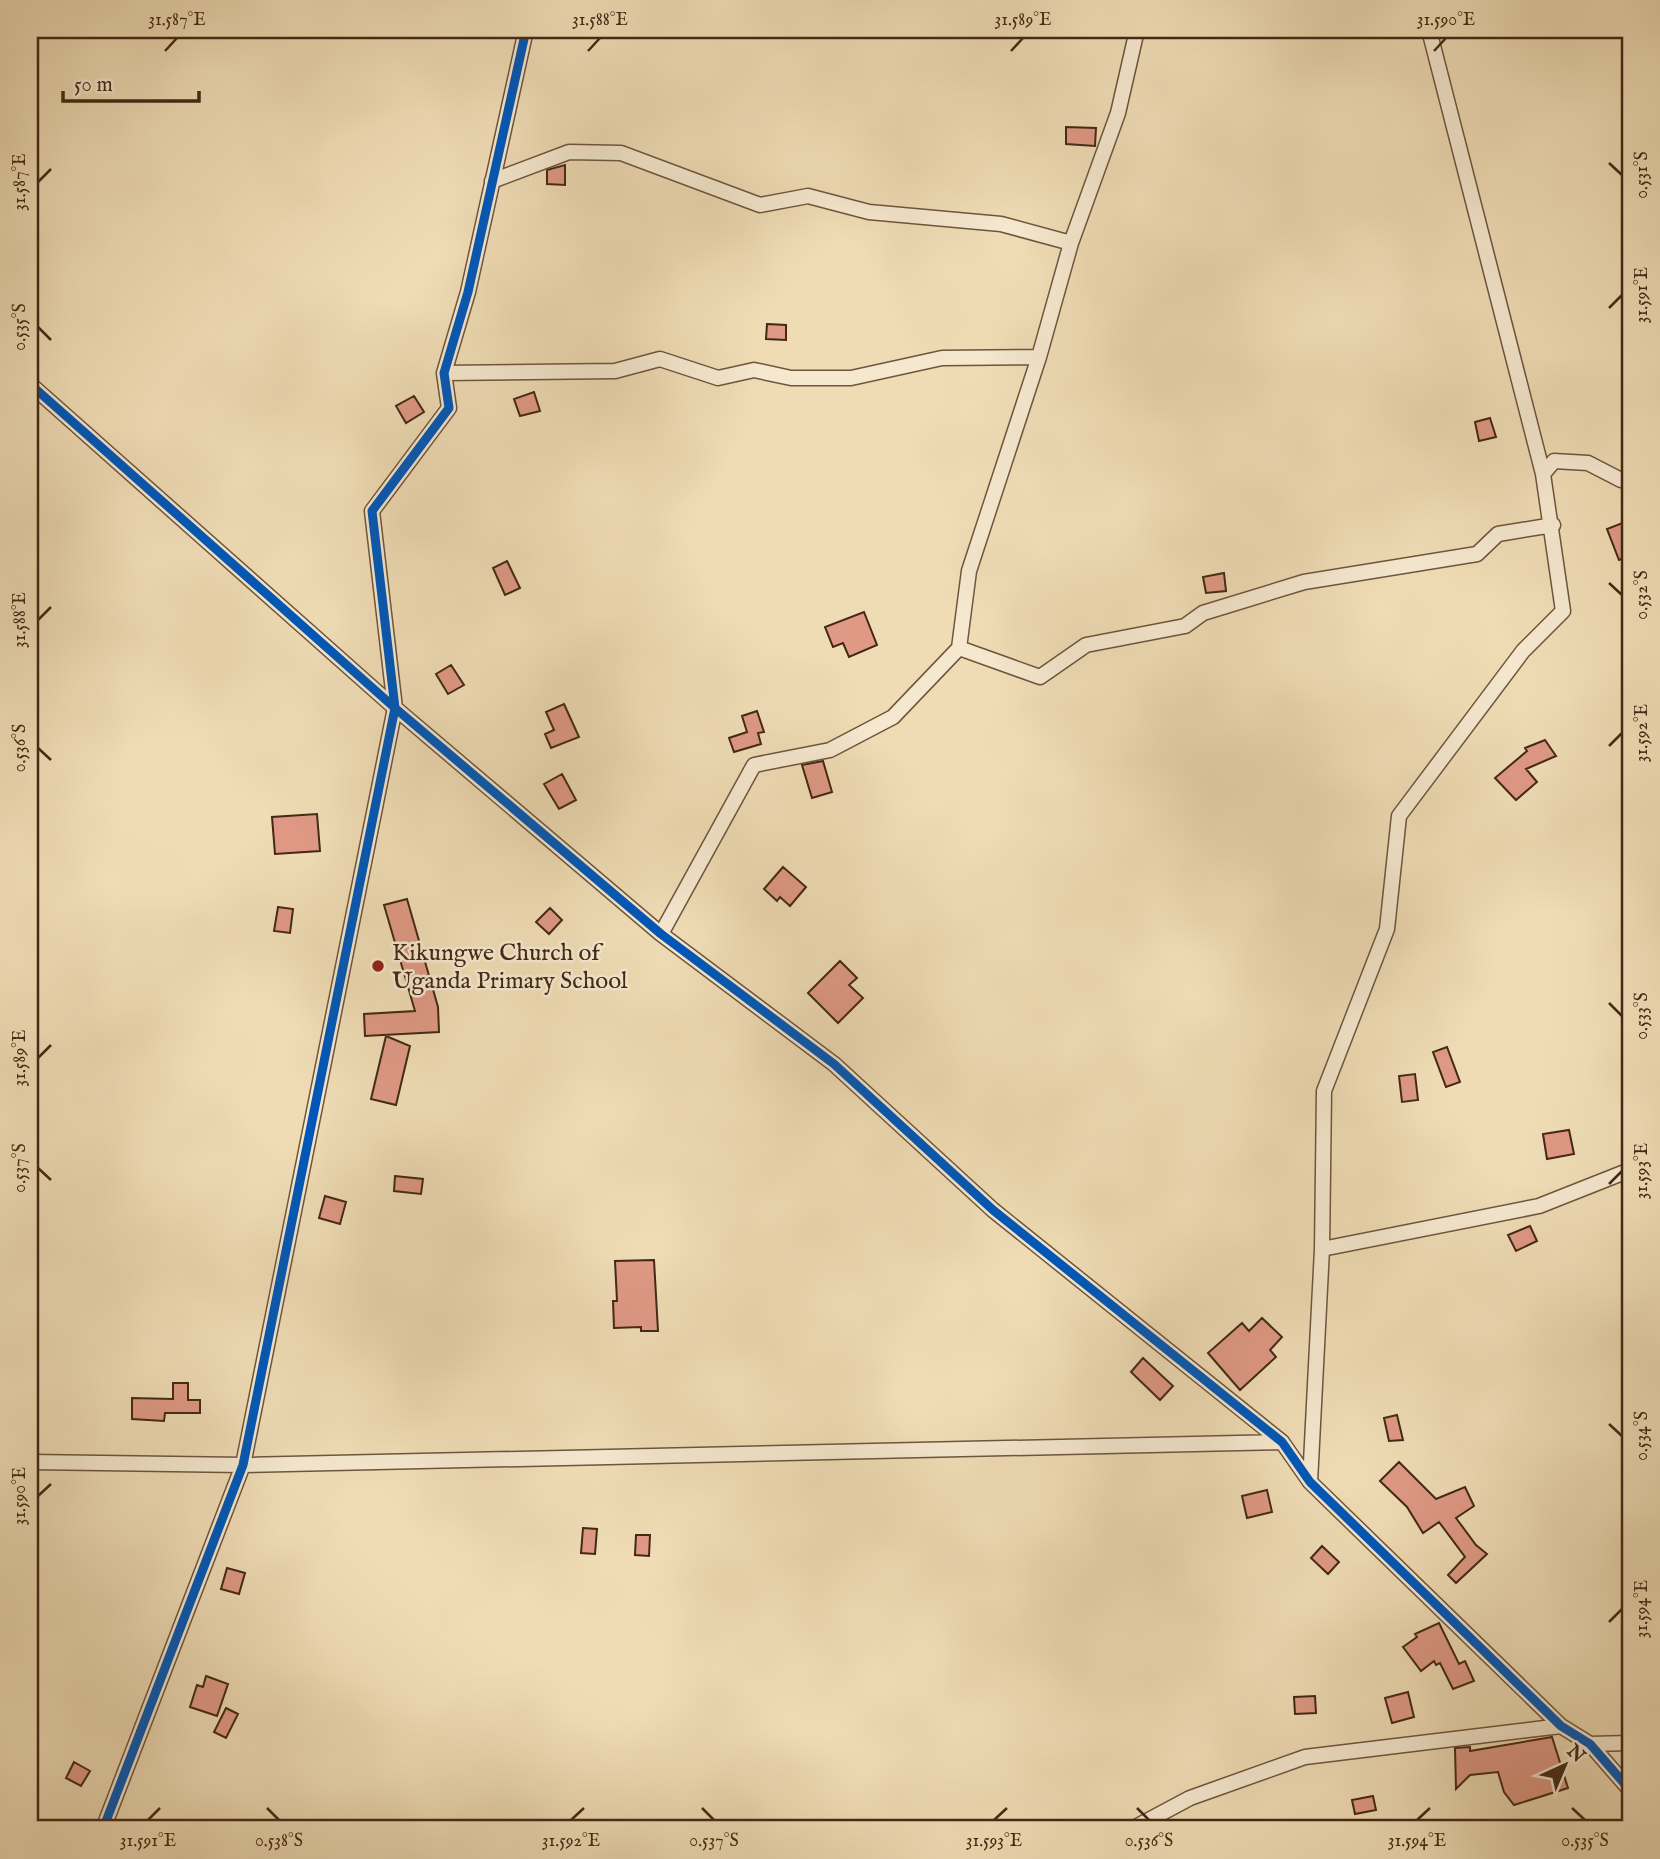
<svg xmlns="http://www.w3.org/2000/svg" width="1660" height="1859" viewBox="0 0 1660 1859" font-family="'IM FELL English',serif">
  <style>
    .building { fill: #df9985; stroke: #432815; stroke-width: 2 }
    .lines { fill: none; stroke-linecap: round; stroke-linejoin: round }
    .minor-casing { stroke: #6e553d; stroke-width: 17 }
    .minor { stroke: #f5e8cf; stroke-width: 14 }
    .cycleway-casing { stroke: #f5e8cf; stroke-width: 13 }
    .cycleway { stroke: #0057b8; stroke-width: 9 }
    .ticks { fill: none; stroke: #432815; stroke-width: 2.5 }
    .poi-dot { fill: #8f2418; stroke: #f5e8cf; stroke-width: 2.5 }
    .labels { text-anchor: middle; stroke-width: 5; stroke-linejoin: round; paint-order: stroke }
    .poi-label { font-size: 24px; fill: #432815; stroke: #f5e8cf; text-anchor: start }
    .neatline { fill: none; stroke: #432815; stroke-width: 2.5 }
    .ticks-label { font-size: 18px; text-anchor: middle; fill: #432815 }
  </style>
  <rect width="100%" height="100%" fill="#efdcb5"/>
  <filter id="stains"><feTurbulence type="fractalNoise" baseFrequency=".00286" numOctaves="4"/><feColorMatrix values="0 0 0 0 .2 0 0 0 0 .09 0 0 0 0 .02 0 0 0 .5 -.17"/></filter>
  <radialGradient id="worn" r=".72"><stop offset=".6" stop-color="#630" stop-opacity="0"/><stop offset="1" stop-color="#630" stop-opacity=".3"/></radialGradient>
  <path class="building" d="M1066,127L1096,128L1095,146L1066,144Z
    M565,165V185L547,184V170Z
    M767,324L786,325V340L766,339Z
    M534,392L540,411L520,416L514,399Z
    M414,396L424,412L406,423L396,406Z
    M1490,418L1496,437L1479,441L1475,422Z
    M1625,522L1630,536V556L1619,560L1607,529Z
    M507,561L520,588L505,595L493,568Z
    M1224,573L1226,591L1206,593L1203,577Z
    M864,612L877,645L849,657L843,643L833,647L825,627Z
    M451,665L464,685L448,694L436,674Z
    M564,704L579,737L551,748L545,734L554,730L546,712Z
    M757,711L764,732L758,733L761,744L734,752L729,738L747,732L742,716Z
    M1545,740L1556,756L1526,769L1537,782L1516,800L1495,778L1527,751L1525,748Z
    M823,761L832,792L812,798L802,765Z
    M562,774L576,800L559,809L544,784Z
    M317,814L320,851L275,854L272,817Z
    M783,867L806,887L790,906L780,897L777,901L764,889Z
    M407,899L438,1007L439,1032L365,1036L364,1014L415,1011L384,905Z
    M278,907L293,909L290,933L274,931Z
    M550,908L562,920L549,934L536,922Z
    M840,961L857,978L849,985L863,998L838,1023L808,993Z
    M386,1036L410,1046L396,1105L371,1099Z
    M1447,1047L1460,1082L1446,1087L1433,1052Z
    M1415,1074L1418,1100L1402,1102L1399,1076Z
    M1569,1130L1574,1154L1547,1159L1543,1134Z
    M395,1176L423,1179L421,1194L394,1191Z
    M325,1196L346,1202L340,1224L319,1218Z
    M1530,1226L1537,1241L1516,1251L1508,1235Z
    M654,1260L658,1331H641V1327L614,1328L613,1301H617L615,1261Z
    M1262,1318L1282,1337L1270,1350L1276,1357L1240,1390L1208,1353L1242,1323L1249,1331Z
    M1143,1358L1173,1386L1160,1400L1131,1372Z
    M173,1383H188V1400H200V1413H165L164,1421L132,1419V1398L173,1399Z
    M1397,1415L1403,1440L1389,1441L1384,1418Z
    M1399,1462L1436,1499L1465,1487L1474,1506L1456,1518L1476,1545L1487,1554L1456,1583L1448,1575L1465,1557L1439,1522L1423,1533L1407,1507L1380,1481Z
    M1267,1490L1272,1512L1247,1518L1242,1496Z
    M583,1528L597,1529L595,1554L581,1553Z
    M636,1535H650L649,1556L635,1555Z
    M1322,1546L1339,1562L1328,1574L1311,1558Z
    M227,1568L245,1573L239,1594L221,1589Z
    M1439,1623L1459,1664L1465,1661L1474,1681L1453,1689L1440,1663L1436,1665L1434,1661L1421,1671L1403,1647L1417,1637L1415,1634Z
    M206,1676L228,1684L217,1716L190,1707L197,1685L203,1687Z
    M1408,1692L1414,1717L1392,1723L1385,1698Z
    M1315,1696L1316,1713L1295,1714L1294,1697Z
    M226,1708L238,1714L226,1738L214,1732Z
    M1552,1737L1568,1788L1514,1805L1504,1792L1498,1772L1470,1775L1456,1789L1455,1748L1470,1747V1751Z
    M74,1762L90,1771L81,1786L66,1778Z
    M1373,1796L1376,1810L1355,1814L1352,1800Z"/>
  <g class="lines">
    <defs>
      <path id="minor" d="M1429,30L1543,474
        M492,181L569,152L621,153L760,205L808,196L869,212L1001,224L1071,243
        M1039,357L969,571L959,648L1040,677L1086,645L1185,626L1203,613L1304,582L1477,554L1498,534L1553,525
        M444,373L615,371L660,359L718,378L754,370L791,378H851L942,358L1039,357L1071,243L1118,113L1137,30
        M30,384L395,708L661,934L834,1064L993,1210L1282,1442L1310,1482L1561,1726L1590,1744L1630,1790
        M661,934L754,765L830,750L893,717L959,648
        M1322,1249L1324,1091L1387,929L1399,816L1523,651L1563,611L1543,474L1554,461L1588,463L1621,480L1630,478
        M30,1462L243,1465L1282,1442
        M1310,1482L1322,1249L1539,1206L1630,1170
        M1590,1744L1630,1743
        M103,1829L243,1465L395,708L372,511L449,408L444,373L468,292L526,30
        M1132,1829L1190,1798L1305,1757L1561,1726"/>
    </defs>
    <use href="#minor" class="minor-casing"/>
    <use href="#minor" class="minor"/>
    <defs>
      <path id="cycleway" d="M30,384L395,708L661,934L834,1064L993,1210L1282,1442L1310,1482L1561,1726L1590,1744L1630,1790
        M103,1829L243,1465L395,708L372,511L449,408L444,373L468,292L526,30"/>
    </defs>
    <use href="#cycleway" class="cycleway-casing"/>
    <use href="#cycleway" class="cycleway"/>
  </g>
  <path class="ticks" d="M165,51L177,38M588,51L600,38M1011,51L1023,38M1434,51L1446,38M1609,163L1622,175M38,182L51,169M1609,308L1622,295M38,327L51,340M1609,583L1622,595M38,620L51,607M1609,746L1622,733M38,748L51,760M1609,1003L1622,1016M38,1058L51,1045M38,1168L51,1180M1609,1184L1622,1171M1609,1424L1622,1436M38,1496L51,1484M1609,1622L1622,1609M267,1808L279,1820M702,1808L714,1820M1137,1808L1149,1820M1572,1808L1585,1820M148,1820L160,1808M571,1820L584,1808M994,1820L1007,1808M1417,1820L1430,1808"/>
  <circle class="poi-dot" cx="378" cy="966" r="7"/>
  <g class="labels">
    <g class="poi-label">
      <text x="392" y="960">Kikungwe Church of<tspan x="392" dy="28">Uganda Primary School</tspan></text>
    </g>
  </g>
  <rect width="1660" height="1859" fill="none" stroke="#efdcb5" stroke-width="77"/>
  <g transform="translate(1565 1765) rotate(44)" stroke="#f5e8cf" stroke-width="5" paint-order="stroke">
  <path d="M0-5L12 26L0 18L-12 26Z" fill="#432815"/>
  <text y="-10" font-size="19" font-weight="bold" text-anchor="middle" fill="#432815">N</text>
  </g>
  <path d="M63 91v10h136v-10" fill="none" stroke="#432815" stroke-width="3.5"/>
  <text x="74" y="91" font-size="21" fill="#432815" stroke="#f5e8cf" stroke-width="5" paint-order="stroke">50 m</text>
  <rect x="38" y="38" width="1584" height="1782" class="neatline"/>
  <g class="ticks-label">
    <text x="177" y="25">31.587°E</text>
    <text x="600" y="25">31.588°E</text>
    <text x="1023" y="25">31.589°E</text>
    <text x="1446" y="25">31.590°E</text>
    <text transform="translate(1641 175) rotate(-90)" y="6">0.531°S</text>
    <text transform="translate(19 182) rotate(-90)" y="6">31.587°E</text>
    <text transform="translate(1641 295) rotate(-90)" y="6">31.591°E</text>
    <text transform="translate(19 327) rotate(-90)" y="6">0.535°S</text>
    <text transform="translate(1641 595) rotate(-90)" y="6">0.532°S</text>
    <text transform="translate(19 620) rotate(-90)" y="6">31.588°E</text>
    <text transform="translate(1641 733) rotate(-90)" y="6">31.592°E</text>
    <text transform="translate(19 748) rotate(-90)" y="6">0.536°S</text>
    <text transform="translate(1641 1016) rotate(-90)" y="6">0.533°S</text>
    <text transform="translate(19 1058) rotate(-90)" y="6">31.589°E</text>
    <text transform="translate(19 1168) rotate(-90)" y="6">0.537°S</text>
    <text transform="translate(1641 1171) rotate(-90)" y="6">31.593°E</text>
    <text transform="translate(1641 1436) rotate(-90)" y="6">0.534°S</text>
    <text transform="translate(19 1496) rotate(-90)" y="6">31.590°E</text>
    <text transform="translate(1641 1609) rotate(-90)" y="6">31.594°E</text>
    <text x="148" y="1846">31.591°E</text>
    <text x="279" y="1846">0.538°S</text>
    <text x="571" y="1846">31.592°E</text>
    <text x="714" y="1846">0.537°S</text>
    <text x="994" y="1846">31.593°E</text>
    <text x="1149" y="1846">0.536°S</text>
    <text x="1417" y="1846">31.594°E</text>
    <text x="1585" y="1846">0.535°S</text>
  </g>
  <rect width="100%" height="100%" filter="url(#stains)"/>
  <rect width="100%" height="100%" fill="url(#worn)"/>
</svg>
